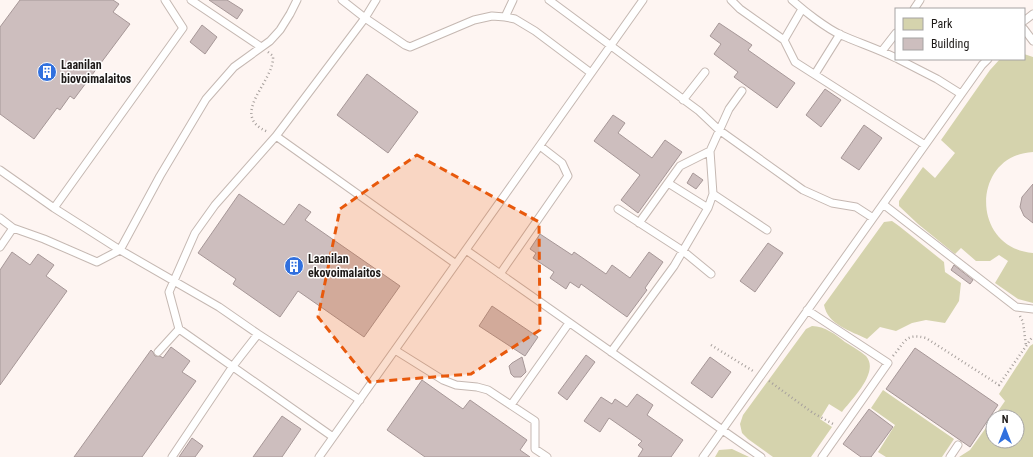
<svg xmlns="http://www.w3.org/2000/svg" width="1033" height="457" viewBox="0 0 1033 457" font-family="'Roboto Condensed',sans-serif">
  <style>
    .green { fill: #d5d3ad }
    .building { fill: #cdbebe; stroke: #a69797 }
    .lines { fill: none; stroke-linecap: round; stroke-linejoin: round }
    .lane-casing { stroke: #c5b8b2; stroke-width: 9 }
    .path { stroke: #a7a09d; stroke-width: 2.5; stroke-dasharray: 1 3; stroke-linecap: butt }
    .lane { stroke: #fff; stroke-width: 7 }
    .marked { fill: #e8590c; fill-opacity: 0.2; stroke: #e8590c; stroke-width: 3; stroke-dasharray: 8 5; stroke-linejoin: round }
    .labels { text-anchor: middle; stroke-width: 3; stroke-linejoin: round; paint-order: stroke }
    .poi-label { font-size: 12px; font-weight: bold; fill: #1e1a18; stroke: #fff; text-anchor: start }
  </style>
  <rect width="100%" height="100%" fill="#fef5f2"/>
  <path class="green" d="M1024,54L1033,57V152C971,155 970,248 1033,253V303L1018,299L995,283L1008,261L999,255L990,261H976L961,248L955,254L918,224L899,206V201L923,167L935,178L955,153L941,140L990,70L1000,59H1024Z
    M892,221L899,226L944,262L945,272L961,283L959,301L945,323L926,320L912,323L896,331L880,327L867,339C851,331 828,325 824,305L884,222Z
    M812,326C825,326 836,335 845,342C852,346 860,351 866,356C880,372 852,399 842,412L829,404L820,419L832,427L811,457H773L748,439L742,433L740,424L743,415L806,329Z
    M1033,344V457H959L970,450L993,418V441H1017V417H994L1005,401L999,394L1030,346Z
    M883,390L954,439L942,457H886L878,452L895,425L871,408Z
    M732,449L747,456L749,457H715L719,450Z"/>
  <path class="building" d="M20,0H113L119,4L113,12L130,24L74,99L70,96L60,110L57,108L34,139L0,114V27Z
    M209,0H227L243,10L237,19Z
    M719,23L752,45L748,50L795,83L777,108L734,77L738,72L714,54L721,44L710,36Z
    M202,25L217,37L205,54L190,42Z
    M367,74L418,112L388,153L337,115Z
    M825,89L841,100L821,127L806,115Z
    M613,115L625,123L618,133L652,158L665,140L682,152L638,213L621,200L640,175L594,141Z
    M864,125L882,138L859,170L841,158Z
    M693,173L703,180L696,189L687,183Z
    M1033,184V223L1024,216L1020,207L1022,197Z
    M239,194L284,225L299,204L311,212L305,220L400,286L364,337L298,291L280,317L233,284L236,279L198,253Z
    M540,234L572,255L574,252L606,274L612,265L630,278L649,252L663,262L645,288L647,290L627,317L581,284L579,288L570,282L566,289L550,278L554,272L533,258L536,253L530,249Z
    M768,243L783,253L755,292L740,281Z
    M12,252L30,265L38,254L54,265L46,276L67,291L0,385V270Z
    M954,265L973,280L970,284L951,270Z
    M492,306L538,337L525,356L479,326Z
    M171,347L190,361L182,372L196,381L142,457H74L151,350L153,352L155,356H160L163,358Z
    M915,348L998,405L970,447L886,389Z
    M586,355L595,362L567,400L558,393Z
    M522,357L526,372L521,377H514L511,374L509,366L512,363Z
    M710,357L731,372L712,398L691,383Z
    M422,380L463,409L470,400L527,440L520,450L530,457H425L387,430Z
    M637,394L653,405L647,415L683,440L671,457H638L643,449L638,445L642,441L609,418L600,432L584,421L601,397L612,404L615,399L627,407Z
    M869,409L893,427L871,457H861L843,444Z
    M282,416L301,429L282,457H253Z
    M192,438L203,446L195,457H179Z"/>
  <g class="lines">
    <defs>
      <path id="lane" d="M191,0L261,47
        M297,0L290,14L280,30L270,41L234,67L206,99L160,176L120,250L219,307L258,334L360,400
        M342,0L365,18L405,45L410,47L474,20L492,16L505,17L515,19L535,31L591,73
        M376,0L365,18L276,136L456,264
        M549,0L699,111L719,130L803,190L832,203L856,207L873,218
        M731,0L740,9L784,40L795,62L925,145
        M792,0C804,11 826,28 841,35C859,43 878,49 896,58
        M914,9L920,0
        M505,17L513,0
        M1024,21L1033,14
        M1024,29L1033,41
        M784,40L802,9
        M882,51L896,33
        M898,59L937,79L961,94
        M815,74L840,34
        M683,100L705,72
        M276,136L215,205L195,233L169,292L179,329L333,437
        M0,170L54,208L183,28L165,0
        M668,183L708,208
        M713,194L767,230
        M883,204L1016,307L1033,309
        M54,208L120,250
        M618,209L683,251L711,274
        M0,218L13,228L44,239L97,262L120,250
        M639,223L680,166L710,151
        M0,247L13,228
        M466,250L761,457
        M500,274L568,176L562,163L540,146
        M807,310L888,363L822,457
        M395,350L443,380L456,385L477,387L488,390L535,421V449L547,457
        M158,352L179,329
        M611,352L674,266L708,208L713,194L710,151L729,109L742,91
        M511,405L569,323
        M172,457L233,366L258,334
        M319,457L643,0
        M703,457L982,65L988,59
        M950,457L958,445"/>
    </defs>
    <use href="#lane" class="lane-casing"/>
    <path class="path" d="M268,52L273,56C275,82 227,115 268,132
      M1020,316L1023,322L1026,346
      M711,345L753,371
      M893,356C906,341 905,333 926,338L999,385L1033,336
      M769,381L813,413L835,425"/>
    <use href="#lane" class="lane"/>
  </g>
  <path class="marked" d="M417,155L539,222L540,330L471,374L370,382L318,317L340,209Z"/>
  <defs>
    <symbol id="building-disc" viewBox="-11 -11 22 22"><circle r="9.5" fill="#3170de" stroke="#fff"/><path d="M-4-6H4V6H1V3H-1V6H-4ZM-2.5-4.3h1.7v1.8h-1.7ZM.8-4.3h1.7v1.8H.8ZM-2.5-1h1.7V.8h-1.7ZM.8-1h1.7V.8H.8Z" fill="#fff"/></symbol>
  </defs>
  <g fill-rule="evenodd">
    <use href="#building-disc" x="36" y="61" width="22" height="22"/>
    <use href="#building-disc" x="283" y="255" width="22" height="22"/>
  </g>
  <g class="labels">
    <g class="poi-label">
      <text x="61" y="69">Laanilan<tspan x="61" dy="14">biovoimalaitos</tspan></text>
      <text x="308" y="263">Laanilan<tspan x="308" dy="14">ekovoimalaitos</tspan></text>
    </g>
  </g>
  <rect x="895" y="8" width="130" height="52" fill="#ffffff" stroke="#a5a3a3"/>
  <rect x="903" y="18" width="20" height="12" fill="#d5d3ad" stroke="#a5a3a3"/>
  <text x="931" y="28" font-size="12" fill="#1e1a18">Park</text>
  <rect x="903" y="38" width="20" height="12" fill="#cdbebe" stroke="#a5a3a3"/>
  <text x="931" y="48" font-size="12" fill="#1e1a18">Building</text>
  <g transform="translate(1005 429)"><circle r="19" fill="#ffffff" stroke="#a5a3a3"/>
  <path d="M0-3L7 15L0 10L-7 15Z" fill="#3170de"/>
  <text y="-6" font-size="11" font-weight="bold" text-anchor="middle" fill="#1e1a18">N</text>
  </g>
</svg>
